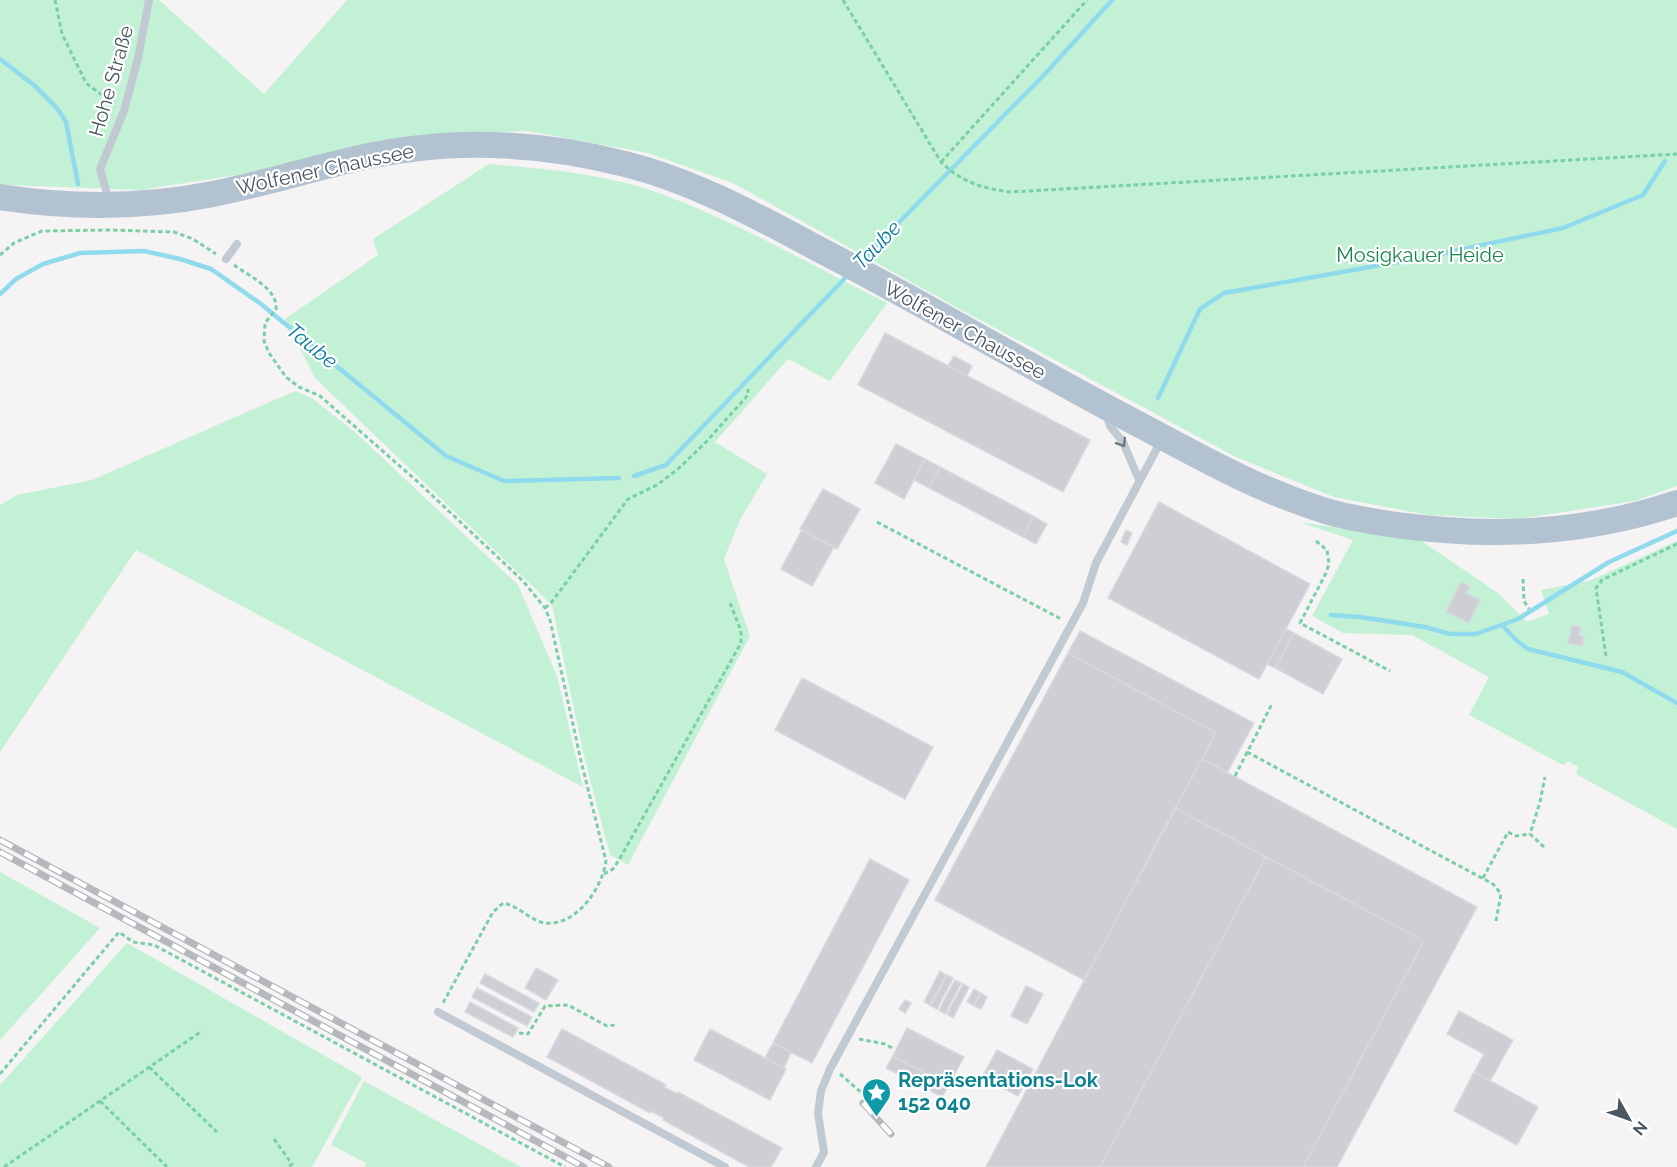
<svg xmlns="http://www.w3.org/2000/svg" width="1677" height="1167" viewBox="0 0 1677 1167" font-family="Raleway,sans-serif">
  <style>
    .green { fill: #c3f1d5 }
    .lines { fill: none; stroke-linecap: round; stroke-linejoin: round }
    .stream { stroke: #90daee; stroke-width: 4.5 }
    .building { fill: #cdcfd5; stroke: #d7d9de; stroke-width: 1.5 }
    .path { stroke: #7ad0a6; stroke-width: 3; stroke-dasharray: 4.5 3; stroke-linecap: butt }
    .lane { stroke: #c1cad2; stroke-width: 8 }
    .primary { stroke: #b3c2d1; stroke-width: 26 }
    .rail-casing { stroke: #b5b8bd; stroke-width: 7 }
    .rail { stroke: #fff; stroke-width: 4.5; stroke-dasharray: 14; stroke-linecap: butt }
    .oneway { stroke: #6e7983 }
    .labels { text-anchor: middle; stroke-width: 4.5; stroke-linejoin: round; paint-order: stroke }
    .street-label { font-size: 20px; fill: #4a5661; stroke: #fff }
    .park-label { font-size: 20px; fill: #17864f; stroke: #fff }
    .culture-label { font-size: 20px; font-weight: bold; fill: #0d838f; stroke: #fff; text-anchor: start }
    .water-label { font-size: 21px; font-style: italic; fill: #0c7c9b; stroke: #fff }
  </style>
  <rect width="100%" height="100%" fill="#f5f3f3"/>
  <path class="green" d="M0,0H159L264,94L347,0H1677V486L1635,501L1518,519L1428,515L1334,497L1236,457L958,308L733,183L648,153L527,131L426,135L336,151L249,173L140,190L9,185L0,199Z
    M489,164C545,169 602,173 656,192C736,221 811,265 887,303L830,381L788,359L715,442L767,474L740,520L724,559L750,636L628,865L610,855L584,756L552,605L315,378L285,319L378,255L373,239Z
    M295,391L312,398L357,434L518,585L557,676L583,787L136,550L0,752V505L17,495L92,480Z
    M1299,522L1420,540L1498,593L1527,622L1549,614L1541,590L1589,581L1677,541V829L1576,774L1578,767L1568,761L1563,765L1469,715L1489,677L1412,635L1343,633L1312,616L1353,540Z
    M0,872L100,928L0,1040Z
    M127,943L362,1077L312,1167H0V1085Z
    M364,1081L521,1167H365L366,1163L331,1145Z"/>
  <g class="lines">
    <path class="stream" d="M0,59L35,86L57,108L66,122L78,184
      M860,262L1043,76L1112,0
      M0,294L16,279L43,264L80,253L144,251L180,259L211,269L261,304L446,456L504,481L619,478
      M1158,398L1200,309L1224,293L1421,258L1563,228L1643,195L1665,161
      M634,476L666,465L848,275
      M1331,615L1360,617L1425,627L1450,634H1476L1518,619L1609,562L1677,531
      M1503,626L1516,640L1528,649L1622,672L1677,703"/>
  </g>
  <path class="building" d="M885,333L1090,440L1063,492L858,385Z
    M954,356L972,366L967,376L948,366Z
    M896,444L925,459L904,499L875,483Z
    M925,459L940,467L929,488L914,480Z
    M940,467L1033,516L1023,537L929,488Z
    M823,489L860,509L837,549L800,529Z
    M1159,502L1310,584L1259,679L1108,598Z
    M1033,516L1047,524L1036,544L1023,537Z
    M802,530L834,547L812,586L781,569Z
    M1126,530L1132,533L1127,545L1121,542Z
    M1461,582L1470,586L1466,593L1480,600L1469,623L1446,612Z
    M1572,625L1581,627L1579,635L1584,636L1582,646L1568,643Z
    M1286,629L1294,633L1275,668L1267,664Z
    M1080,631L1254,723L1227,773L1202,759L1216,733L1068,653Z
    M1294,633L1342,659L1323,694L1275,668Z
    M1068,653L1216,733L1084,980L935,900Z
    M802,678L933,747L905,799L775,730Z
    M1202,759L1477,907L1337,1167H1303L1424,941L1175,808Z
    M1175,808L1266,857L1100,1167H986Z
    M1266,857L1424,941L1410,967L1303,1167H1100Z
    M870,859L909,880L812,1063L773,1043Z
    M536,968L558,980L546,1000L525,988Z
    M940,971L946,975L930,1005L924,1002Z
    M485,974L539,1003L534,1012L480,983Z
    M947,975L953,978L937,1009L931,1006Z
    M955,980L961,983L945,1014L939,1010Z
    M963,984L969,987L953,1018L947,1014Z
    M1026,986L1043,994L1027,1024L1011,1016Z
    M477,988L532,1017L527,1026L472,997Z
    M974,989L980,993L973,1005L967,1002Z
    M981,993L987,997L981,1009L974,1006Z
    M905,1000L911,1003L905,1013L899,1009Z
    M470,1002L518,1028L513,1037L465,1012Z
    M1459,1011L1513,1040L1490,1081L1474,1072L1484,1054L1447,1034Z
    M907,1028L964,1057L942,1097L923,1087L929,1075L893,1056Z
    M562,1029L666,1085L664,1087L677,1094L678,1092L782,1148L771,1167H749L663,1120L664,1118L651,1111L650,1113L547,1057Z
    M710,1029L786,1069L770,1100L694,1060Z
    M773,1043L791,1052L784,1068L765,1058Z
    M997,1050L1033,1069L1018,1096L982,1077Z
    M893,1056L929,1075L923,1087L886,1068Z
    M1474,1072L1538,1107L1517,1145L1454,1111Z"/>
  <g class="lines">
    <path class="path" d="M55,0L62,34L86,83L114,104
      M843,0L941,162C961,182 984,189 1011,192L1677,154
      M941,162L1087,0
      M0,255L14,243L42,231L111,230L174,232L193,239L216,254
      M234,265C249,276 278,289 276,309L265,323L264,341L269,353L286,377L299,387L320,396L418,482L523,581L545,608L550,620L581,761L606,861C602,888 577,926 545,923C531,921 519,906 503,903L493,912L443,1003
      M877,522L1061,619
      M1316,541L1327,550L1329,564L1326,573L1300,623L1390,671
      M1523,579L1524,601L1529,609
      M545,608L551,603L628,499L657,485L678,469L706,442L748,395V389
      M1606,656L1596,588L1602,580L1677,544
      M1247,752L1493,884L1501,894L1496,921
      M1235,776L1272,704
      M1544,847L1530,834L1540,802L1545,777
      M604,874L613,869L619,860L741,643V631L730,603
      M1483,878L1508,832L1516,836L1530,834
      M519,1033L528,1034L545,1006L568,1005L607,1026L616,1025
      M859,1039L885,1044L894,1049
      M149,1067L217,1132
      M0,1074L119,932L133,942L154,945L565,1167
      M840,1074L871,1101
      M100,1101L167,1167
      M274,1139L292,1164L288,1167
      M4,1167L202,1031"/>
    <path class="lane" d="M109,201L100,169L124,111L138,58L149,0
      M226,259L237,244
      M1106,413L1110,426L1123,442L1139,480
      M438,1012L725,1167
      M816,1167L824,1152L818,1113L821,1091L830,1069L1083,603L1096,563L1162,439"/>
    <path class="primary" d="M0,197C71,208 142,208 213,194C280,181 344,157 412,149C483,140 555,146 625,164C697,182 762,219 828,254C933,309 1035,370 1140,425C1200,457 1260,491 1326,511C1348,518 1372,521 1396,525C1492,538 1584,534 1677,503"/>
    <defs>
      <path id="rail" d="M0,840L609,1167
        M0,852L584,1167
        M863,1103L891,1134"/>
    </defs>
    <use href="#rail" class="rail-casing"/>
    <use href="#rail" class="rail"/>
  </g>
  <defs><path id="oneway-chevron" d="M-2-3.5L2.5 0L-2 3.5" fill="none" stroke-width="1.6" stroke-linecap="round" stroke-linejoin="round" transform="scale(1.5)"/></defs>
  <use class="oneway" href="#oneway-chevron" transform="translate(1122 443) rotate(58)"/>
  <defs>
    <symbol id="sight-pin" viewBox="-11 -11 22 30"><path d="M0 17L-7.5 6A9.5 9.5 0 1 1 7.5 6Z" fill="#0f9aa8" stroke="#fff"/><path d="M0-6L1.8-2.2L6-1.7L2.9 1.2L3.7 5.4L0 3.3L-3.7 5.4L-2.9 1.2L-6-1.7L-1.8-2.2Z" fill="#fff"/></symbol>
  </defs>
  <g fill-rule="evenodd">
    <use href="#sight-pin" x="860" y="1076" width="33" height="45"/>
  </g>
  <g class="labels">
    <g class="street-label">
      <text transform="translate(111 81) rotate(-74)" y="7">Hohe Straße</text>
      <text transform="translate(325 169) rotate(-12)" y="7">Wolfener Chaussee</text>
      <text transform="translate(965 330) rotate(29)" y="7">Wolfener Chaussee</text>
    </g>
    <g class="park-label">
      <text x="1420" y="262">Mosigkauer Heide</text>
    </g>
    <g class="culture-label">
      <text x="898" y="1087">Repräsentations-Lok<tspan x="898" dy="23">152 040</tspan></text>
    </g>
    <g class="water-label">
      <text transform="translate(877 245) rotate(-46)" y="7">Taube</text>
      <text transform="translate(312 346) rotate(39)" y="7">Taube</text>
    </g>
  </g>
  <g transform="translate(1629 1119) rotate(130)" stroke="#ffffff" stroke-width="4.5" paint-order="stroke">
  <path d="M0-4.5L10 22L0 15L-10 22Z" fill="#4a5661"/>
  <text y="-9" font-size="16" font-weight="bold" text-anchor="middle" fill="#4a5661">N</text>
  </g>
</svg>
